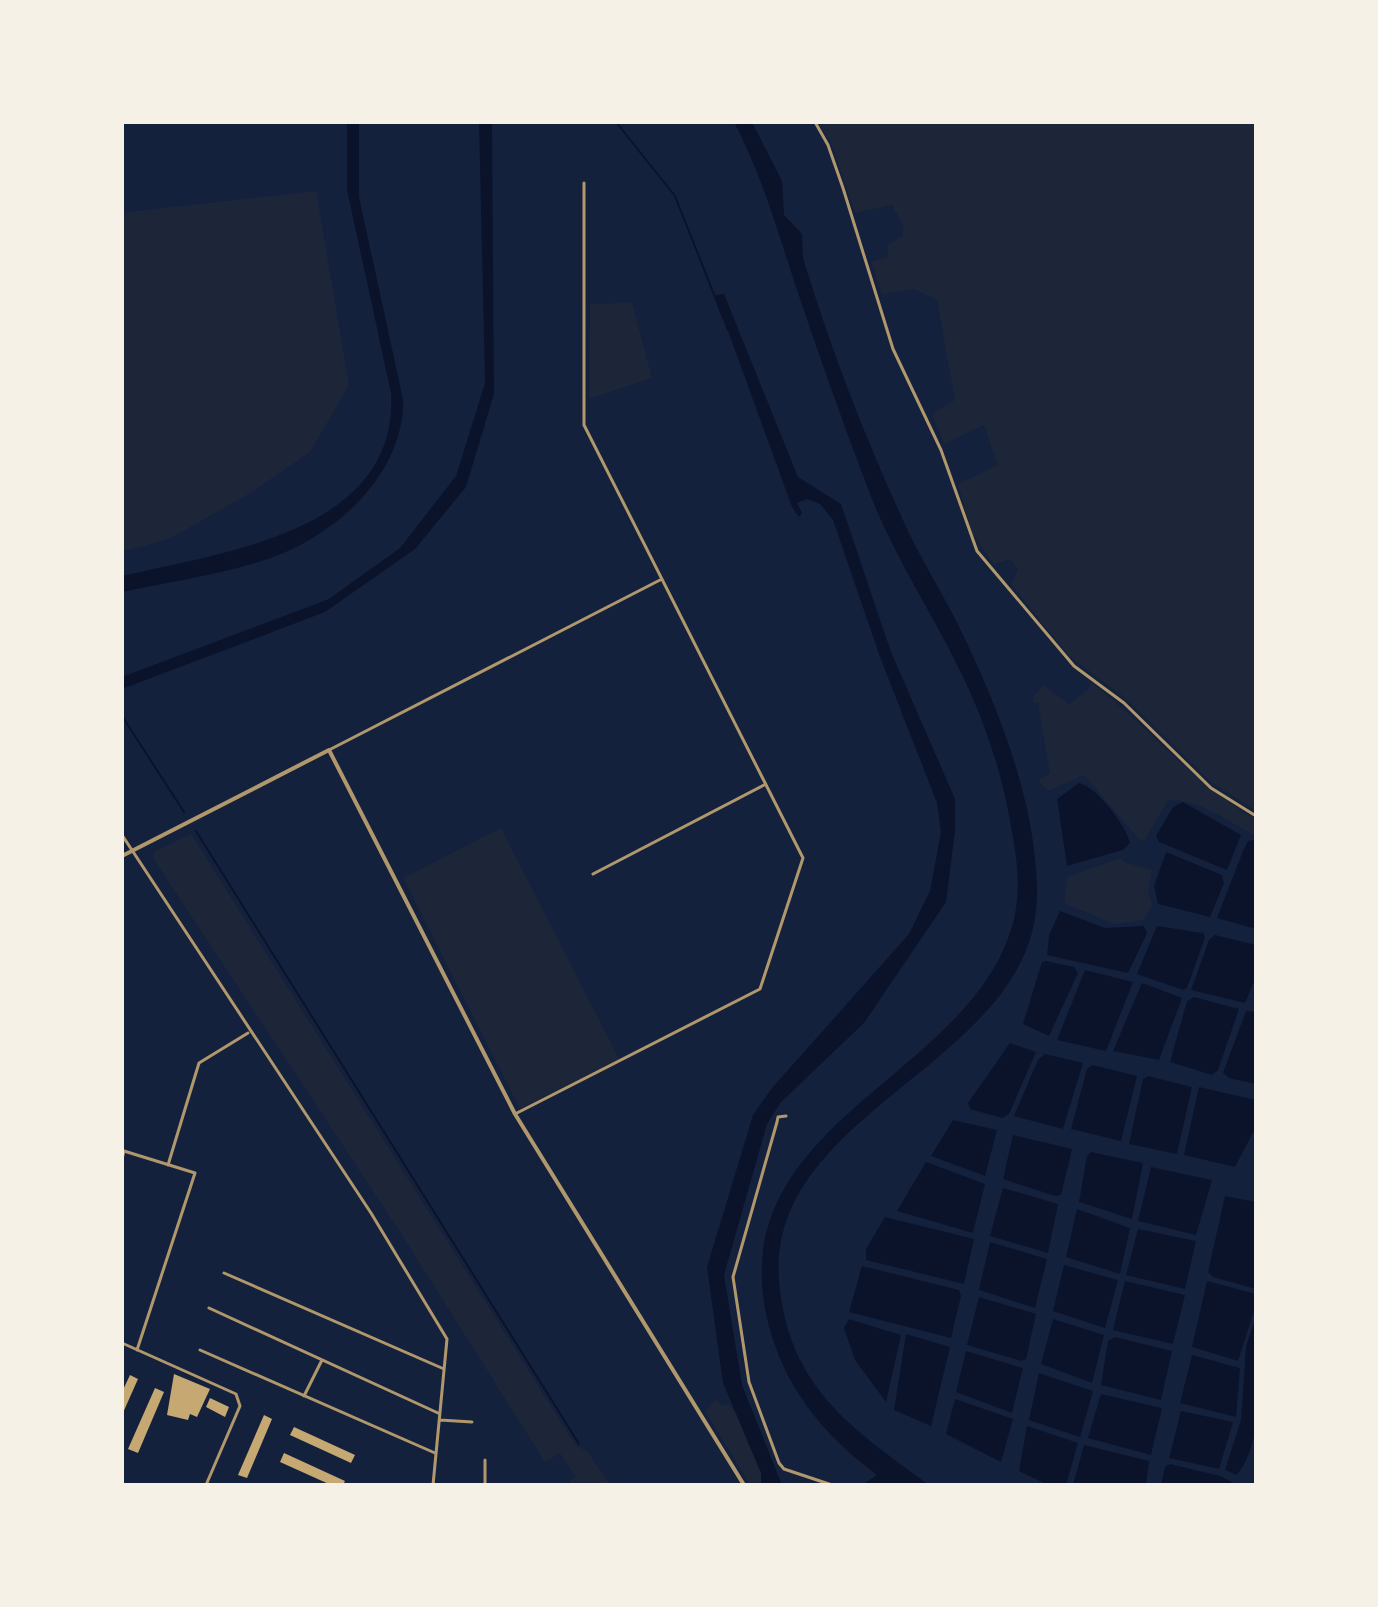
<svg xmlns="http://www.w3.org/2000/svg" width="1378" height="1607" viewBox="0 0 1378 1607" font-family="'Titillium Web',sans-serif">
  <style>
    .green { fill: #1d2539 }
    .water { fill: #0b132b }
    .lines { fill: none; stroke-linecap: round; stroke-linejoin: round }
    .stream { stroke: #0b132b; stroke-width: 2 }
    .building { fill: #c6a872 }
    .minor { stroke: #b1986c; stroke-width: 3 }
    .tertiary { stroke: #b1986c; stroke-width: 4 }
  </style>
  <rect width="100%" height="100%" fill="#14213d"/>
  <path class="green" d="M818,122H1256V811L1210,781L1124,697L1068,655L1011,584L1018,570L1010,559L994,565L972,533L958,484L998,465L984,425L944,444L932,414L955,400L937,300L915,289L882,294L871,262L888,257V245L903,236V225L892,205L855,213L831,143Z
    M316,191L349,385L310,452L252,492L171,538L122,552V213Z
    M632,303L652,378L589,399L590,304Z
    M1091,682C1148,727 1194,783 1256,820V836C1228,821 1199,799 1168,800L1145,840L1139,839L1084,775L1048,791L1038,780L1050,773L1038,703H1034L1033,697L1043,685L1069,704L1088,690Z
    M501,828L619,1059L520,1109L403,878Z
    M191,834L576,1446L587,1451L610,1485H571L569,1481L576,1477L560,1453L545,1462L402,1235L153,858L154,852Z
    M1120,858L1124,862L1152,870L1148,891L1152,905L1143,920L1114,924L1064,903L1068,877Z
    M717,1399L722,1406L729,1404L736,1412L761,1473V1485H750L705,1411Z"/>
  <path class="water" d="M347,122H359V197L403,399C405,475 333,538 265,560C219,575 170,582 122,592V576C221,552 399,533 391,393L347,190Z
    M479,122H492L494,394L466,487L415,549L325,612L122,689V677L329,599L400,548L456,476L485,383Z
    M734,122H752L782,181L784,215L802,234L803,258C832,353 867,443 909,533C927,570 949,604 966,641C1002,718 1035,803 1037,888C1043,1062 767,1106 779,1279C787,1386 850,1427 929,1485H862L877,1475C821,1433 781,1384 766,1314C726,1118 975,1078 1014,919C1021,889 1017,857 1011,827C1003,777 986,725 964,679C933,613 892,555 867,486C841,418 817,350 794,281C777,229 760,171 734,122Z
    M724,294L798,477L841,504L891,652L955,799V831L946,902L864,1023L781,1102L767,1124L724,1275L742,1385L782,1485H761V1473L723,1383L707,1267L753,1115L772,1088L909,934L930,891L941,832L937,803L880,657L833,520L820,504L807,499L797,503L802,513L799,517L792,507L715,295Z
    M1079,783C1097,787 1126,825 1130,843L1123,850L1067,866L1057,799Z
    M1183,802L1241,835L1227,870L1159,842L1156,836L1173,807Z
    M1253,840L1256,841V929L1217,918L1243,851L1248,841Z
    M1166,852L1222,875L1224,883L1210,917L1158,904L1154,886Z
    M1060,911L1105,928L1144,926L1147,933L1128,973L1047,955L1049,935Z
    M1157,926L1203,933L1205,937L1187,988L1183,990L1137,974Z
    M1215,935L1256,945V977L1245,1003L1191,990L1209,940Z
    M1046,961L1074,967L1078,973L1049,1036L1023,1024L1042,962Z
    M1085,970L1133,982L1106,1051L1057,1040Z
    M1142,983L1182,998L1159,1060L1113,1051Z
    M1194,997L1239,1009L1218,1070L1212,1075L1170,1062L1187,1001Z
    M1246,1011L1256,1012V1084L1229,1078L1223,1073Z
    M1010,1043L1036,1052L1009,1114L1002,1118L970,1109L968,1103Z
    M1045,1054L1083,1063L1063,1129L1014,1116L1038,1060Z
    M1093,1065L1137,1076L1121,1141L1071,1129L1087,1069Z
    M1148,1076L1192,1087L1177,1154L1129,1144L1143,1079Z
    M1199,1087L1256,1100V1127L1235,1167L1184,1155Z
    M953,1120L997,1130L985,1176L931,1156Z
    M1013,1135L1072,1149L1061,1195L1055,1196L1003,1179Z
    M1091,1152L1143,1163L1132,1219L1079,1202L1087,1156Z
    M926,1162L985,1184L973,1233L897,1211Z
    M1151,1167L1212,1180L1196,1235L1138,1221Z
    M1003,1188L1058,1204L1048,1253L990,1236Z
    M1225,1196L1256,1202V1289L1213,1277L1208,1272Z
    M1077,1209L1130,1228L1120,1274L1066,1257Z
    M885,1217L974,1239L964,1284L866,1260V1249Z
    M1138,1229L1196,1241L1185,1289L1126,1275Z
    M990,1242L1047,1259L1035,1308L979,1290Z
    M1064,1265L1118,1280L1105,1328L1053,1311Z
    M862,1266L959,1290L961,1296L951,1338L849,1312Z
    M1125,1281L1185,1295L1173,1344L1113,1330Z
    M1207,1281L1256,1294V1305L1238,1361L1192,1347Z
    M979,1297L1036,1314L1026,1359L1021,1361L967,1345Z
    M1256,1317C1256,1364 1268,1436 1237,1475L1225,1470L1241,1420L1246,1346Z
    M849,1319L901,1335L886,1402L855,1360L844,1328Z
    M1053,1319L1104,1335L1092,1383L1041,1364Z
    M906,1334L950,1347L931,1426L894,1410Z
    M1115,1337L1172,1351L1161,1400L1101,1385L1108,1341Z
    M966,1351L1023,1368L1012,1413L956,1392Z
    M1192,1355L1240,1368L1236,1417L1180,1403Z
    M1039,1373L1093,1391L1080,1437L1029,1420Z
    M1101,1394L1162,1408L1151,1455L1088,1438Z
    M955,1399L1013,1419L1001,1462L946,1434Z
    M1181,1411L1233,1422L1219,1469L1169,1458Z
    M1027,1426L1078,1443L1066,1485H1048L1019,1471Z
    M1084,1445L1149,1461L1146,1485H1073Z
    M1170,1464L1220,1476L1238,1485H1161L1165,1467Z"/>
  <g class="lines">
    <path class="stream" d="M616,122L675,196L728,330
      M122,716L184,812
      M196,831L579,1444"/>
  </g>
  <path class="building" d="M174,1374L210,1389L197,1417L190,1414L188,1420L167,1415Z
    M130,1375L138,1379L122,1415V1392Z
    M155,1388L164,1392L138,1453L128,1449Z
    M210,1398L229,1407L225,1417L206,1407Z
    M264,1415L272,1419L247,1478L238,1475Z
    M294,1427L355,1455L351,1463L290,1435Z
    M284,1453L345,1481L343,1485H331L280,1462Z"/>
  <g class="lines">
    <path class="minor" d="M815,122L828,145L843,188L893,349L941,450L977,551L1074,666L1124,703L1211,788L1256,816
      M329,750L660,580
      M122,835L371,1213L447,1339L433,1485
      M593,874L764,785
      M515,1114L760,989L803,858L584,425V183
      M786,1116L778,1117L777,1122L733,1277L749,1382L779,1463L784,1469L832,1485
      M122,1159L124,1151L195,1173L137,1350
      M168,1165L199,1063L248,1033
      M224,1273L444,1369
      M209,1308L438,1413
      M122,1343L236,1394L240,1406L206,1485
      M200,1350L435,1453
      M304,1396L322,1360
      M440,1420L472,1422
      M485,1460V1485"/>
    <path class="tertiary" d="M122,856L329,750L515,1114L744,1485"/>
  </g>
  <rect width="1378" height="1607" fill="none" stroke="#f6f1e7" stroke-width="248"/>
</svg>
